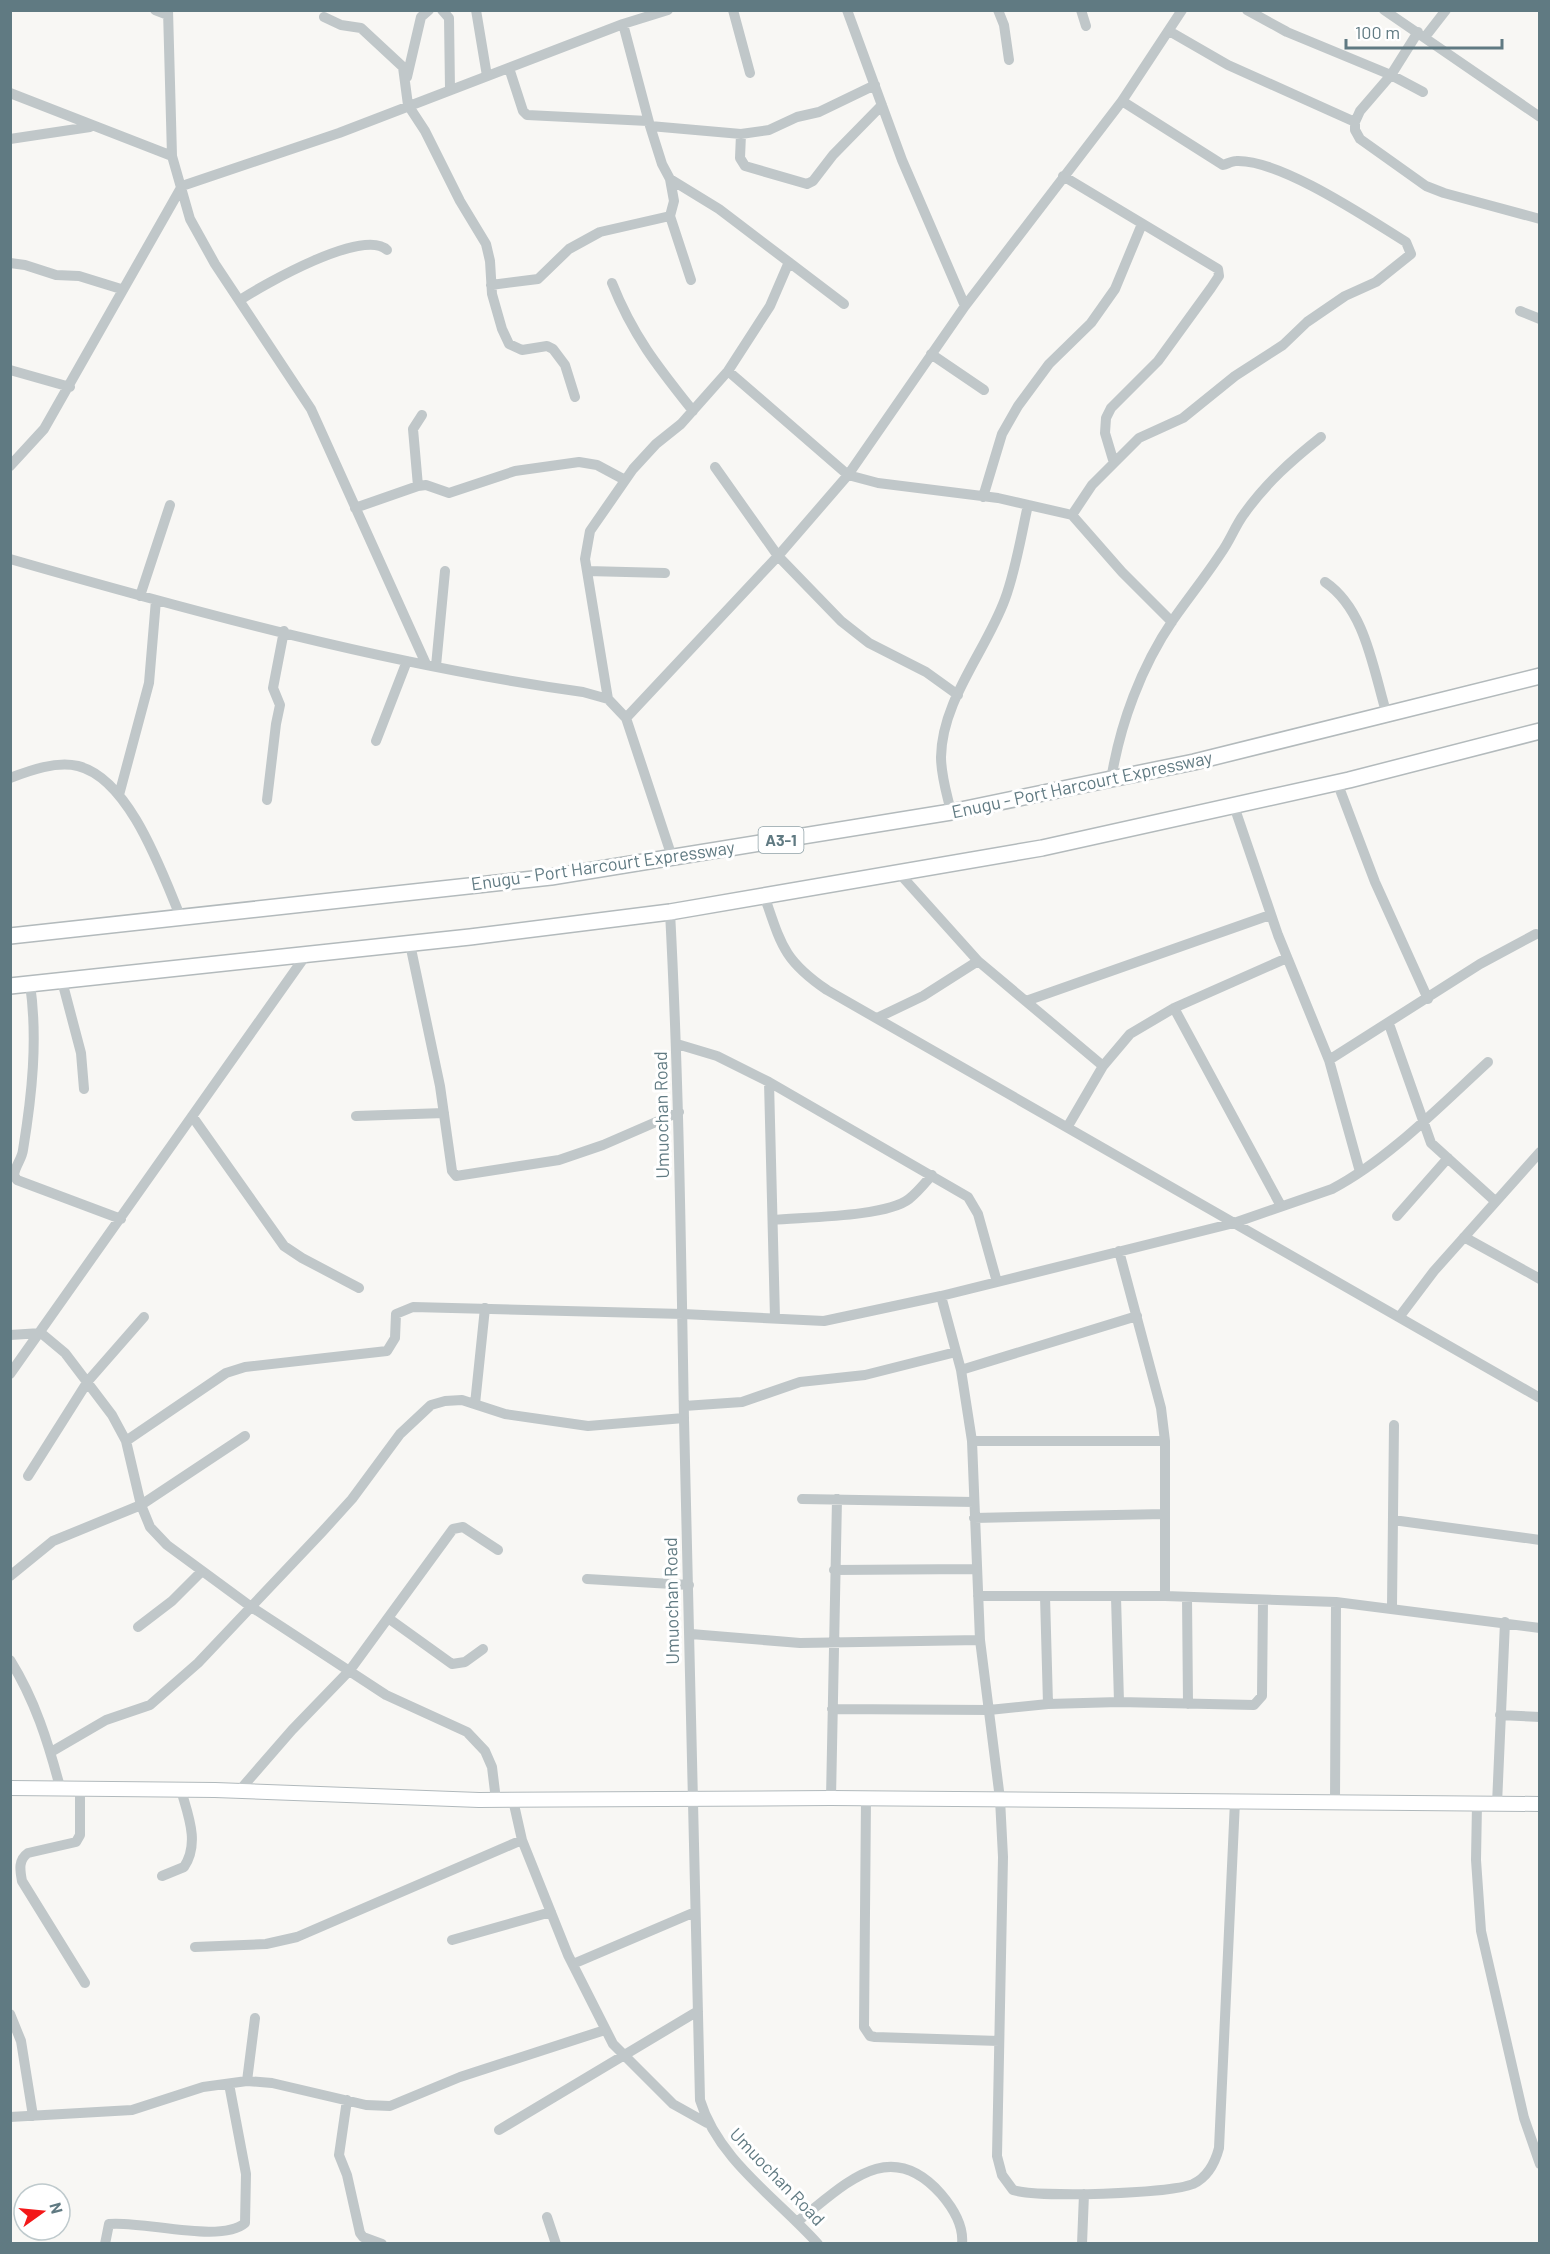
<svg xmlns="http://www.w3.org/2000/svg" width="1550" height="2254" viewBox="0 0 1550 2254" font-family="Barlow,sans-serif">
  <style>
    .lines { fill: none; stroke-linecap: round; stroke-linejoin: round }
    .major-casing { stroke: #b1b9bc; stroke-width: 16 }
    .highway-casing { stroke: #b3babc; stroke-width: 18 }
    .minor { stroke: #c0c7c9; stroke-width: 10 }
    .major { stroke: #fff; stroke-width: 14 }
    .highway { stroke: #fff; stroke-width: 15 }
    .labels { text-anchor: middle; stroke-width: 6; stroke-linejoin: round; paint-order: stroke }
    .shield { fill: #fff; stroke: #90a2a8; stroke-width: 1.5 }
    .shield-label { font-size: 16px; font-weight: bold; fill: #607a82 }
    .street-label { font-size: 18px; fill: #607a82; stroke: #fff }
  </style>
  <rect width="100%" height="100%" fill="#f8f7f4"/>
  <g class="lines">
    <defs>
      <path id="major" d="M10,1788L215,1790L479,1800L831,1798L1540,1804"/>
      <path id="highway" d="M10,936L551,877L951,812L1194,762L1540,676
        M10,986L470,937L670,912L1042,848L1349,780L1540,731"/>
    </defs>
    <use href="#major" class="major-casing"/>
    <use href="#highway" class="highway-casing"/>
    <path class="minor" d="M155,10L168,15
      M168,10L172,156L190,219L215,264L311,409L426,664
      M442,10L449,18L450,89
      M476,10L487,76
      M733,10L750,73
      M847,10L902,160L965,306
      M998,10L1004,25L1009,60
      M1081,10L1086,26
      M1247,10L1287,32L1391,75L1423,92
      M1384,10L1540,117
      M324,17L341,25L361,28L403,67L408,105L425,131L460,201L486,244L490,261L492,294L502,329L509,344L522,350L547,346L553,349L565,365L575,397
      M623,24L650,126L662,164L670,179L719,209L844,304
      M1169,31L1228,65L1355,122
      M1418,32L1391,75L1360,111L1355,122V130L1360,139L1426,186L1444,193L1540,219
      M1425,37L1446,10
      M509,68L523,111L527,115L648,121
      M407,77L421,17L429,10
      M10,93L172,156
      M650,126L741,134L769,130L797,117L819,112L875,85
      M741,134L740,158L745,166L807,184L813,181L833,155L882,105
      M10,139L90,127
      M1063,176L1218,269L1219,276L1211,288L1158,361L1111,408L1106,418L1105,433L1114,463
      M670,179L674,201L670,216L691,280
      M10,263L25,265L56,275L79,276L121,289
      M612,283C633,336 658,367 693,411
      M491,285L538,279L569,249L600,232L670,216
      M240,300C263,285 364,227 387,250
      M1520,311L1540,319
      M931,354L984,390
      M10,370L70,387
      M728,371L848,475L878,483L998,498L1072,515L1122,572L1172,622
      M10,466L44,429L182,186L339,133L623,24L668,10
      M715,467L778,556L841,621L869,643L926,672L958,695
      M418,486L413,429L422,415
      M983,497L1002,434L1018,406L1049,364L1091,323L1115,289L1142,224
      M355,508L418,486L426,485L449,493L515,471L579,462L597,465L625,480
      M1072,515L1092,485L1139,438L1183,418L1235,376L1283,345L1307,322L1345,296L1376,282L1411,254L1406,242C1367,218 1280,159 1236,161C1232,161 1227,164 1223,165L1122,101
      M10,559C198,613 389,665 583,692L608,699L626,718L672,857
      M587,571L665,573
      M1325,582C1366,610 1373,670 1387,715
      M140,596L170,505
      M436,666L445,571
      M608,699L585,559L590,531L633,469L656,444L681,424L728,371L770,306L789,262
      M626,718L778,556L848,475L965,306L1122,101L1182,10
      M376,741L407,661
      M10,778C31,770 56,761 78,766C130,779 162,873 181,918
      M1111,780C1120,724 1141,667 1173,620C1189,597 1206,576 1221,553C1230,541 1235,526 1244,514C1266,483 1292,460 1321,437
      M1337,782L1375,882L1428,999
      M119,795L149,683L156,600
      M267,800L276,724L280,705L273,688L284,631
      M1234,806L1278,935L1329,1060L1360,1172
      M951,812C947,794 941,776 941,757C942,700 986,651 1005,599C1016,569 1021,536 1028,505
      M899,873L978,961L1103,1066
      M764,895C781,944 783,960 827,990L1540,1398
      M670,912C679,1081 681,1250 684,1419C689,1646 694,1873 700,2100C718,2160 778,2199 818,2244
      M410,944L440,1086L452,1171L456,1176L559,1160L603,1145L679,1112
      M62,981L81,1053L84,1089
      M30,984C38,1039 32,1095 23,1150C22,1159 15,1166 14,1175L17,1180L121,1219
      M1026,1001L1270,915
      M1174,1008L1281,1206
      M877,1018L923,996L978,961
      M1389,1024L1431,1143L1495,1201
      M677,1044L717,1056L769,1082L968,1197L978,1214L997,1282
      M1329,1060L1480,964L1536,934
      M769,1082L775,1318
      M192,1116L284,1246L302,1258L359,1288
      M356,1116L444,1113
      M1068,1126L1103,1066L1130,1034L1174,1008L1287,958
      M1397,1216L1448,1158
      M773,1220C804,1217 886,1217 909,1199C918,1192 925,1183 932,1175
      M1464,1237L1540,1279
      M1119,1251L1161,1408L1165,1441V1596
      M941,1296L961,1370L972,1441L980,1640L1000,1799L1003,1857L997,2156L1002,2175L1013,2190C1038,2198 1169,2194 1193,2184C1208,2177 1215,2163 1219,2148L1235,1801
      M1400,1316L1434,1271L1540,1152
      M10,1335L41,1333L65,1353L112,1415L126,1441L141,1505L150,1527L167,1545L250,1606L386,1695L467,1732L485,1751L492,1767L496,1800
      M961,1370L1137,1316
      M10,1374L306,955
      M475,1404L485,1308
      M684,1406L742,1402L800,1382L865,1375L956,1352
      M126,1441L226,1373L245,1367L387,1351L395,1338L396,1314L413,1307L683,1314L824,1321L941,1296L1234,1223L1332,1189C1389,1159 1441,1105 1488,1062
      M972,1441H1165
      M28,1476L88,1381L144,1317
      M802,1499L974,1502
      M974,1518L1165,1514
      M1393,1520L1540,1540
      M834,1570L975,1569
      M10,1576L53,1541L141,1505L245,1436
      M587,1579L689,1585
      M978,1596H1165L1336,1602L1540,1628
      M1045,1596L1048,1704
      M1116,1597L1119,1702
      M1187,1597L1188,1704
      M1392,1607L1394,1425
      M388,1618L452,1664L465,1662L483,1649
      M138,1627L172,1601L202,1571
      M691,1634L800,1643L980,1640
      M10,1660C35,1700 48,1742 60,1787
      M832,1709L989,1710L1048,1704L1119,1702L1254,1705L1262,1696L1263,1600
      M1500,1715L1540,1717
      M51,1752L106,1720L150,1705L198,1663L322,1532L352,1499L400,1434L431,1405L445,1401L462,1400L505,1414L588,1426L684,1418
      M80,1788V1835L76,1842L28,1853C18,1860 20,1870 22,1881L85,1983
      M239,1791L292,1730L350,1670L453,1529L463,1527L498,1550
      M831,1798L837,1499
      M866,1798L864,2027L870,2036L875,2037L999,2041
      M513,1800L522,1840L568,1955L613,2044L673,2104L707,2123
      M1335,1802L1336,1602
      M1477,1804L1476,1860L1481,1931L1524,2118L1540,2164
      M1497,1804L1505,1622
      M162,1876L184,1867C200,1843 188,1815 181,1790
      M452,1940L551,1912
      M195,1947L266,1944L297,1937L522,1840
      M573,1964L695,1912
      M10,2014L21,2041L33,2116
      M247,2081L255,2018
      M347,2100L339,2155L347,2175L360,2233L363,2237L382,2244
      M10,2117L132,2110L203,2087L247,2081L272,2083L366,2105L390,2106L460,2077L605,2030
      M499,2130L698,2011
      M547,2217L556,2244
      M798,2221C845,2185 889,2135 941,2194C953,2208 964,2225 962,2244
      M105,2244L109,2224C141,2220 221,2244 245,2223L246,2174L229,2084
      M1082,2244L1084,2194"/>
    <use href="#major" class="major"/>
    <use href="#highway" class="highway"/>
  </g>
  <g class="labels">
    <rect class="shield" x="758.5" y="827" width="45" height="26" rx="4.5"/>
    <g class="shield-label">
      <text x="781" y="846">A3-1</text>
    </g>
    <g class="street-label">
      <text transform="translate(1082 785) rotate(-12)" y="6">Enugu - Port Harcourt Expressway</text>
      <text transform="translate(603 866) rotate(-8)" y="6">Enugu - Port Harcourt Expressway</text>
      <text transform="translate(662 1115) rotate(-91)" y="6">Umuochan Road</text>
      <text transform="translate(672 1601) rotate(-91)" y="6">Umuochan Road</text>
      <text transform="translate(777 2177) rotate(46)" y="6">Umuochan Road</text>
    </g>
  </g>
  <rect width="1550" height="2254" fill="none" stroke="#607a82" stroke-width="24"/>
  <g transform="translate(42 2212) rotate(75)"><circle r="28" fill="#ffffff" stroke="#bfcacd" stroke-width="1.5"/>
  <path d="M0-4.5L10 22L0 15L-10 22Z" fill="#f31819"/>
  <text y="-9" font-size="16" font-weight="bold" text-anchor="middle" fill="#607a82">N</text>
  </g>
  <path d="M1346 39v9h156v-9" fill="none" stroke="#607a82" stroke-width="3"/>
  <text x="1355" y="39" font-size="18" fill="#607a82" stroke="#ffffff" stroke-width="4.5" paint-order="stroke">100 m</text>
</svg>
